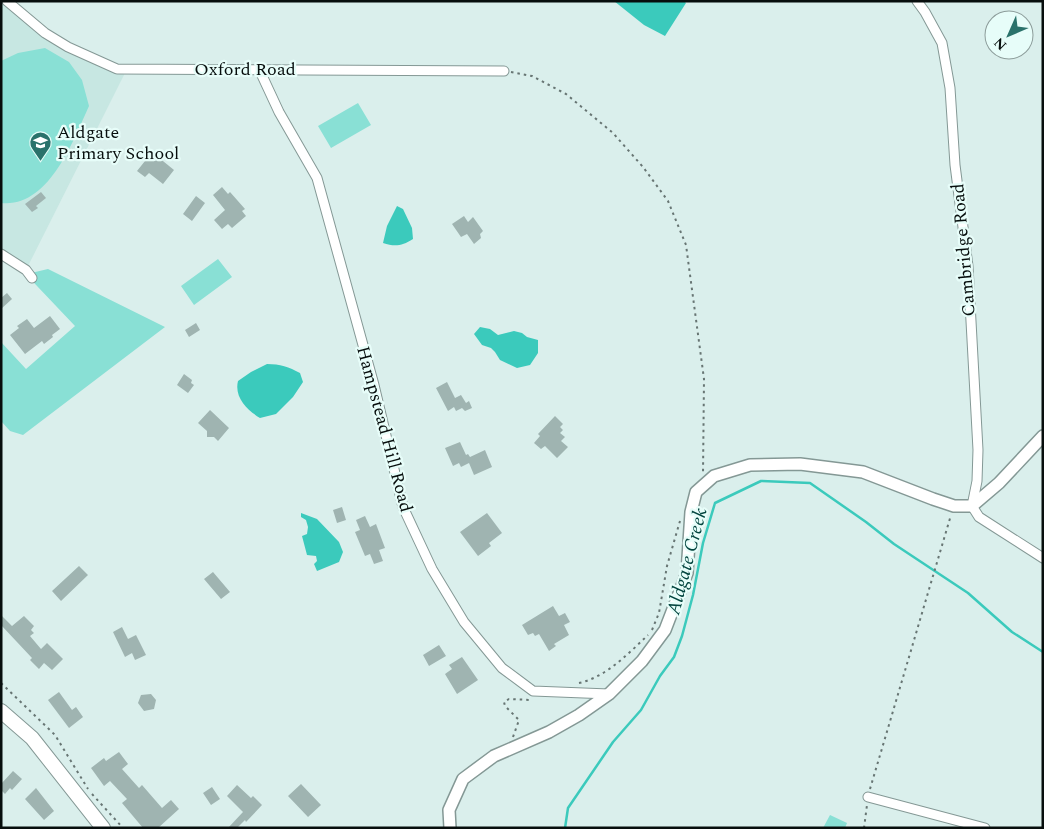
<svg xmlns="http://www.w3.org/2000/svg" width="1044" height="829" viewBox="0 0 1044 829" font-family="Spectral,serif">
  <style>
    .built { fill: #c7e7e2 }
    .green { fill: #89e0d5 }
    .water { fill: #3bcabc }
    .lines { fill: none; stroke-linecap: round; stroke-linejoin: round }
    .stream { stroke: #3bcabc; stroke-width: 2.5 }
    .building { fill: #9fb4b1 }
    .minor-casing { stroke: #849895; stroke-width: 11 }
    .tertiary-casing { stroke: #849895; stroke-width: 14 }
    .primary-casing { stroke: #849895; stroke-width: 16 }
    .path { stroke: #677573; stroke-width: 2; stroke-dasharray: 2.5 4; stroke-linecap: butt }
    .minor { stroke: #fff; stroke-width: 9 }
    .tertiary { stroke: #fff; stroke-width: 11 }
    .primary { stroke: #fff; stroke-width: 14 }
    .labels { text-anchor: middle; stroke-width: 4.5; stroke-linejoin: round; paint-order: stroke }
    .street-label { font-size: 18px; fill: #070e0d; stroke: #e7fdf9 }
    .poi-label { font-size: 18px; fill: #070e0d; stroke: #e7fdf9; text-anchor: start }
    .water-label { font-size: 19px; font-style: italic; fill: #03443e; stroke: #e7fdf9 }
  </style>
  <rect width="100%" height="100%" fill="#daefec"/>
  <path class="built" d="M1,1H7L45,33L127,69L26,270L1,254Z"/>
  <path class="green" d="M45,48L69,62L82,80L89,106C73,141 49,208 1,203V61L18,53Z
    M358,103L371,125L331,148L318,126Z
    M218,259L232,277L194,305L181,286Z
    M19,267L31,273L48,269L165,327L23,435L10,431L1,421V342L26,369L75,326Z
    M830,815L847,823L845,828H823Z"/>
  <path class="water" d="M614,1H684L686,3L665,36L644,25Z
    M397,206L403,209L412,228L413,239C402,246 395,247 383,243L387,226Z
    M480,327L490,329L498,335L514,331L522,333L527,337L538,340V353L530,365L517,368L500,360L495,352L491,348L482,345L474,334Z
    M267,364C280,364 289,367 300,373L303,382L293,397L276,414L260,418C247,410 234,397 238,381L251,372Z
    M301,513L317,519L339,542L343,552L339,562L317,571L314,564L317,561L316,556L307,555L302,536L307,534L308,527L306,520L301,517Z"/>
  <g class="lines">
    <path class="stream" d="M565,828L568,808L613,742L641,710L660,676L674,657L682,636L693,595L703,543L715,503L761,481L810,483L866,522L894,544L968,593L1012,632L1043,652"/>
  </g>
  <path class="building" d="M149,156L155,161L158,157L174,170L163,184L149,173L145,177L137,171Z
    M222,187L228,194L230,192L245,209L242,211L246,216L232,228L228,224L222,229L214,220L225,210L213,195Z
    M41,192L46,198L36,206L38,208L32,212L25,204Z
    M196,196L205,203L192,221L183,214Z
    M464,216L468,222L473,217L483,231L480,234L481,238L474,244L467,234L461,237L452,224Z
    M7,293L12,299L1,309V298Z
    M50,316L60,329L52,335L53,337L44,344L42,341L25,354L10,335L19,328L17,326L27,319L34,328Z
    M196,323L200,330L189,337L185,330Z
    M184,374L192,380L191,383L194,385L188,393L177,385Z
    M447,382L455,398L461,395L466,403L469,401L472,408L465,411L462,408L456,411L454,407L448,411L436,388Z
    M210,410L229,428L218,441L214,437H207V431L198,423Z
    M555,416L563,424L560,427L563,430L560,433L565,437L561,441L568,447L557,458L545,446L541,449L534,443L540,436L538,434Z
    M460,442L466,455L468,454L470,457L485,450L492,467L474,475L469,463L461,467L459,463L453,466L445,448Z
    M342,507L346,520L337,523L333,510Z
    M487,513L502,533L489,543L491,546L478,556L460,532Z
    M365,516L370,527L376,524L385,548L379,550L383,561L374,564L370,554L365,556L355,532L360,530L356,520Z
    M79,566L88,575L61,601L52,591Z
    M213,572L230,592L221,599L204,579Z
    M553,606L559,616L565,613L570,622L564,625L569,635L554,644L556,646L549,651L539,634L535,636L533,633L528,635L522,625Z
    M1,615L12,626L24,616L34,626L31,630L34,633L30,636L41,649L47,643L63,659L52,670L44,663L39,669L30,660L32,658L1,625Z
    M122,627L128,639L136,635L146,655L135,660L132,653L125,657L113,632Z
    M439,645L446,656L429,666L423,655Z
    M462,657L478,680L457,694L445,674L452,669L449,665Z
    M59,692L72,710L76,707L83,717L69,728L48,700Z
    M151,694L156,700L154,709L144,711L138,703L141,695Z
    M119,752L128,764L122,769L139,788L142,785L162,808L171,800L179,809L158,828H143L122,803L127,799L110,781L104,786L91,768L104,758L106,761Z
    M13,771L22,779L12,790L10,788L5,794L1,790V784Z
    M301,784L321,805L308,817L288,796Z
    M237,785L251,798L253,796L262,805L246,822L245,820L237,828H228L243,812L227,796Z
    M212,787L220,799L211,805L203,793Z
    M36,788L54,811L44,820L25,799Z"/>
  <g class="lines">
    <defs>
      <path id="minor" d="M7,1L45,33L68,47L117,69L504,71
        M917,1L925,12L942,43L950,88L955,165L968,266L978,450L977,481L972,506L979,517L1043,558
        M259,69L279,112L317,178L374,385L403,507L432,569L464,622L502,668L533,691L609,694
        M1,254L26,270L32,278
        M868,797L985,828"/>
      <path id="tertiary" d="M450,828L449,810L463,779L494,756L549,732L579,715L609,694L642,661L665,630L687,573L691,512L696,492L714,476L750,465L800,464L863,472L933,499L954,506H972L999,483L1043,436"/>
      <path id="primary" d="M1,711L32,738L103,828"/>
    </defs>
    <use href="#minor" class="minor-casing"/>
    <use href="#tertiary" class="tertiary-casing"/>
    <use href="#primary" class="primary-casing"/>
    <path class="path" d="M511,72L532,76L566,94L613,133L643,167L668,201L686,245L704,379L703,474
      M652,630L659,613L667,566L680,521
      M1,683L55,735L88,789
      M579,683C606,677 628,654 648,635
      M513,737L519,720L505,706L504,702L509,699L531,700
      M870,789L951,515
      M92,794L123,828
      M864,828L867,805"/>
    <use href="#minor" class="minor"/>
    <use href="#tertiary" class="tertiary"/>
    <use href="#primary" class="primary"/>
  </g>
  <defs>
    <symbol id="school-pin" viewBox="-11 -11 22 30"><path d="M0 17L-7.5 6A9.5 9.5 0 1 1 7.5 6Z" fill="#2a726b" stroke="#e7fdf9"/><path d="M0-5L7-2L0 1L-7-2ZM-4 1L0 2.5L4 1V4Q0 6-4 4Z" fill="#fff"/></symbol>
  </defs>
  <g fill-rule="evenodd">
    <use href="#school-pin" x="28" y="130" width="25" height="34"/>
  </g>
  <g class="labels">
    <g class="street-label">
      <text x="245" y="75">Oxford Road</text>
      <text transform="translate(963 250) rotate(-95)" y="6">Cambridge Road</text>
      <text transform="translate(385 429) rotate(75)" y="6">Hampstead Hill Road</text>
    </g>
    <g class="poi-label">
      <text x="57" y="138">Aldgate<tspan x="57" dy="21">Primary School</tspan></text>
    </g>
    <g class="water-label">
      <text transform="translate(686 561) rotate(-75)" y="7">Aldgate Creek</text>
    </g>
  </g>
  <rect width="1044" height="829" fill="none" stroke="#070e0d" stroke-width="5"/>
  <g transform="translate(1009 35) rotate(225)"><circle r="24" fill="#e7fdf9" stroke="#8d9d9b"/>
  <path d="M0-4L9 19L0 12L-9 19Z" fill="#2a726b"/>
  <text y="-8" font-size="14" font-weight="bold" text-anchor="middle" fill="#070e0d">N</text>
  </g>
</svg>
